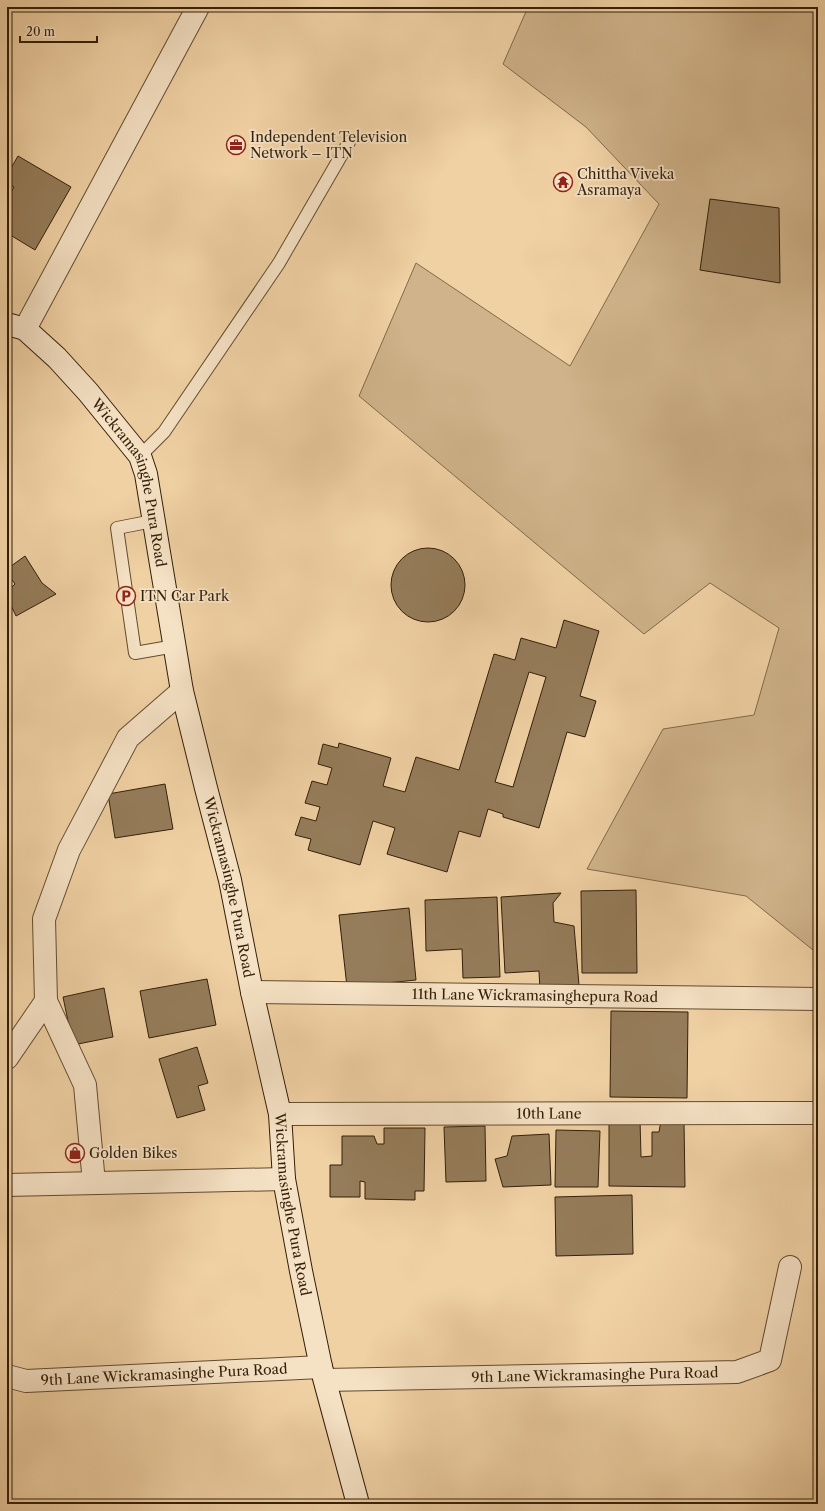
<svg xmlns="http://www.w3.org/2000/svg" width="825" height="1511" viewBox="0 0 825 1511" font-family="'Libre Caslon Text',serif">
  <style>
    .green { fill: #d0b38a; stroke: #82694a }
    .building { fill: #957c5a; stroke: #331f09; fill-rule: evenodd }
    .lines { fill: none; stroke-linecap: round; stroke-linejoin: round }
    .lane-casing { stroke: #624c30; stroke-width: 14 }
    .street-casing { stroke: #624c30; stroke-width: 24 }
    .secondary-casing { stroke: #331f09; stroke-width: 24 }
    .lane { stroke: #f5e1c4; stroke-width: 12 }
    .street { stroke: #f5e1c4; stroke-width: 22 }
    .secondary { stroke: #f5e1c4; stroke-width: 22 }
    .labels { text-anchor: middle; stroke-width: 3.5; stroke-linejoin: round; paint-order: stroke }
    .poi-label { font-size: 14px; fill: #331f09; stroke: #f5e1c4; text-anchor: start }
    .street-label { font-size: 14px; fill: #331f09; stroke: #f5e1c4 }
  </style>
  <rect width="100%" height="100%" fill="#f0d1a4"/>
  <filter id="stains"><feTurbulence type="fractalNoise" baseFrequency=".005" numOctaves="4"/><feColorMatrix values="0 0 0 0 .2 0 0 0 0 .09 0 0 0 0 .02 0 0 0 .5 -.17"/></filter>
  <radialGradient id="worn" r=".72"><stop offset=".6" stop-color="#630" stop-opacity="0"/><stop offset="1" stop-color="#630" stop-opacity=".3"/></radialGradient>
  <path class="green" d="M528,7H818V954L746,896L587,869L663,729L754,715L779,628L710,583L644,634L359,396L416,263L570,366L659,204L586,127L503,64Z"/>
  <path class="building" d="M18,156L71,187L35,250L7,233V195L9,196L14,187L7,183V175Z
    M710,199L779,208L780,283L700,270Z
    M391 585a37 37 0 1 1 74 0a37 37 0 1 1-74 0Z
    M25,556L42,583L56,594L16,616L7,597V592L15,584L7,573V569Z
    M564,620L599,631L580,696L596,701L585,737L567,732L539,828L503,817V814L488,809L480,837L459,831L447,872L387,854L395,828L373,821L360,865L308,850L311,839L295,835L301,817L316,821L320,807L305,803L312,781L327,785L332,768L318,764L323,744L338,748L339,743L391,758L383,786L405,792L416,757L459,770L494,654L515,660L521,638L556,648ZM529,672L546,677L513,787L495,782Z
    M165,784L173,829L115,838L108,794Z
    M636,890L637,973H582L581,891Z
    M561,893L553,903L554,922L574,926L579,985L540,991L539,971L505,973L501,897Z
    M497,897L500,977L463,978L462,949L426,951L425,900Z
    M409,908L416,980L347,987L339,915Z
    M207,979L216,1025L149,1038L140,991Z
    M104,988L113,1037L73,1045L63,997Z
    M611,1011L688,1012L687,1098L610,1097Z
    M197,1047L208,1083L198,1086L205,1110L177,1118L159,1059Z
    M609,1119L640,1120L641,1157L652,1156V1132H659L661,1120L684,1121L685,1187L609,1186Z
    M485,1126L486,1181L446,1182L444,1127Z
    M384,1128H425L424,1191H415V1200L365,1199V1182L360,1181V1197H330V1165H342V1136H374L377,1144H384Z
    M556,1130L600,1131L598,1187H555Z
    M549,1134L551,1185L503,1187L495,1159L507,1156L512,1136Z
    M632,1195L633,1254L556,1256L555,1197Z"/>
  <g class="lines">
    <defs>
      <path id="lane" d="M140,456L164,432L279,263L349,142
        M153,521L117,528L135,653L175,646"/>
      <g id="street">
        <path d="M25,329L198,7"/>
        <path id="s1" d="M252,992L818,999"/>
        <path d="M7,1058L46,1001"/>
        <path id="s2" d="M280,1114L818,1113"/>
        <path d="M94,1183L85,1085L46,1001L44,919L69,850L128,738L182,691"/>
        <path d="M7,1185L284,1179"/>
        <path id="s3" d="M7,1376L26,1381L321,1367"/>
        <path id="s4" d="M325,1380L737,1372L770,1360L790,1267"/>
      </g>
      <g id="secondary">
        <path id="s5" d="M7,324L25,329L57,358L88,392L140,456L146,474L182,691L206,788L230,880L252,992L280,1114L284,1179L301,1271L321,1367L358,1504"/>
      </g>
    </defs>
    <use href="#lane" class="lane-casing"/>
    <use href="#street" class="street-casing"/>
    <use href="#secondary" class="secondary-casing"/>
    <use href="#lane" class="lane"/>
    <use href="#street" class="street"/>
    <use href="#secondary" class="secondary"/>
  </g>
  <defs>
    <symbol id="office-ring" viewBox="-11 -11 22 22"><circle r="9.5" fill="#f5e1c4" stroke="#8f2418" stroke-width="1.5"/><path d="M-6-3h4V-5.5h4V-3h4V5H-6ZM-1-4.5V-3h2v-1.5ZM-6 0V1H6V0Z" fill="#8f2418"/></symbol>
    <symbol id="temple-ring" viewBox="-11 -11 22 22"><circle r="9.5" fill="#f5e1c4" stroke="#8f2418" stroke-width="1.5"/><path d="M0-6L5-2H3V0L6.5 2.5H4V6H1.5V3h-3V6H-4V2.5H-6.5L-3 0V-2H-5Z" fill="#8f2418"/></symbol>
    <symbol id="parking-ring" viewBox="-11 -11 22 22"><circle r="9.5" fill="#f5e1c4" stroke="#8f2418" stroke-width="1.5"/><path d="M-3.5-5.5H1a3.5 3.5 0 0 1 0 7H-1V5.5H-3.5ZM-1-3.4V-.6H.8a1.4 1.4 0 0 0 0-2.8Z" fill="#8f2418"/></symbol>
    <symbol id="shop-ring" viewBox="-11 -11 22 22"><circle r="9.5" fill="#f5e1c4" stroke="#8f2418" stroke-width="1.5"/><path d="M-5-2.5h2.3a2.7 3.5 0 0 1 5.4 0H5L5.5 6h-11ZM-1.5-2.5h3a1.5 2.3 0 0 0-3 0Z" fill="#8f2418"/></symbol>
  </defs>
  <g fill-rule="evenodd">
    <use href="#office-ring" x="225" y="134" width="22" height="22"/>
    <use href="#temple-ring" x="552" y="171" width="22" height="22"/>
    <use href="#parking-ring" x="115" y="585" width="22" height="22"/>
    <use href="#shop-ring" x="64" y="1142" width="22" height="22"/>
  </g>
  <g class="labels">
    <g class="poi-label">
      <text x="250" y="142">Independent Television<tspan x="250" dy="16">Network – ITN</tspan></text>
      <text x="577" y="179">Chittha Viveka<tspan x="577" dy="16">Asramaya</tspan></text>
      <text x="140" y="601">ITN Car Park</text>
      <text x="89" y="1158">Golden Bikes</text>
    </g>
    <g class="street-label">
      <text dy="5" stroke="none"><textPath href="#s5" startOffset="211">Wickramasinghe Pura Road</textPath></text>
      <text dy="5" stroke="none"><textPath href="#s5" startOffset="631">Wickramasinghe Pura Road</textPath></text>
      <text dy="5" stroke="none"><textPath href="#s1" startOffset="283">11th Lane Wickramasinghepura Road</textPath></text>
      <text dy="5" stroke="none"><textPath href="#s2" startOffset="269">10th Lane</textPath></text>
      <text dy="5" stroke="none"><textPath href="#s5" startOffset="955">Wickramasinghe Pura Road</textPath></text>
      <text dy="5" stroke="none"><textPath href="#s3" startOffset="158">9th Lane Wickramasinghe Pura Road</textPath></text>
      <text dy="5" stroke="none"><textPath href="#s4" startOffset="270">9th Lane Wickramasinghe Pura Road</textPath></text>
    </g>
  </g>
  <rect width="825" height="1511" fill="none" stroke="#f0d1a4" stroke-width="24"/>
  <rect x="8" y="8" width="809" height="1495" fill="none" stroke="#331f09" stroke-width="2"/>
  <rect x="12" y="12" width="801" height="1487" fill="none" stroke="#331f09"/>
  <path d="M20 36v6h77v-6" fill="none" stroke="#331f09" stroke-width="2"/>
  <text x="26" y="36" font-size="12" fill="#331f09" stroke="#f5e1c4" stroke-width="3" paint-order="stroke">20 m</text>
  <rect width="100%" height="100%" filter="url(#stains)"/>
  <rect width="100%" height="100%" fill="url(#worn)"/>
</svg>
